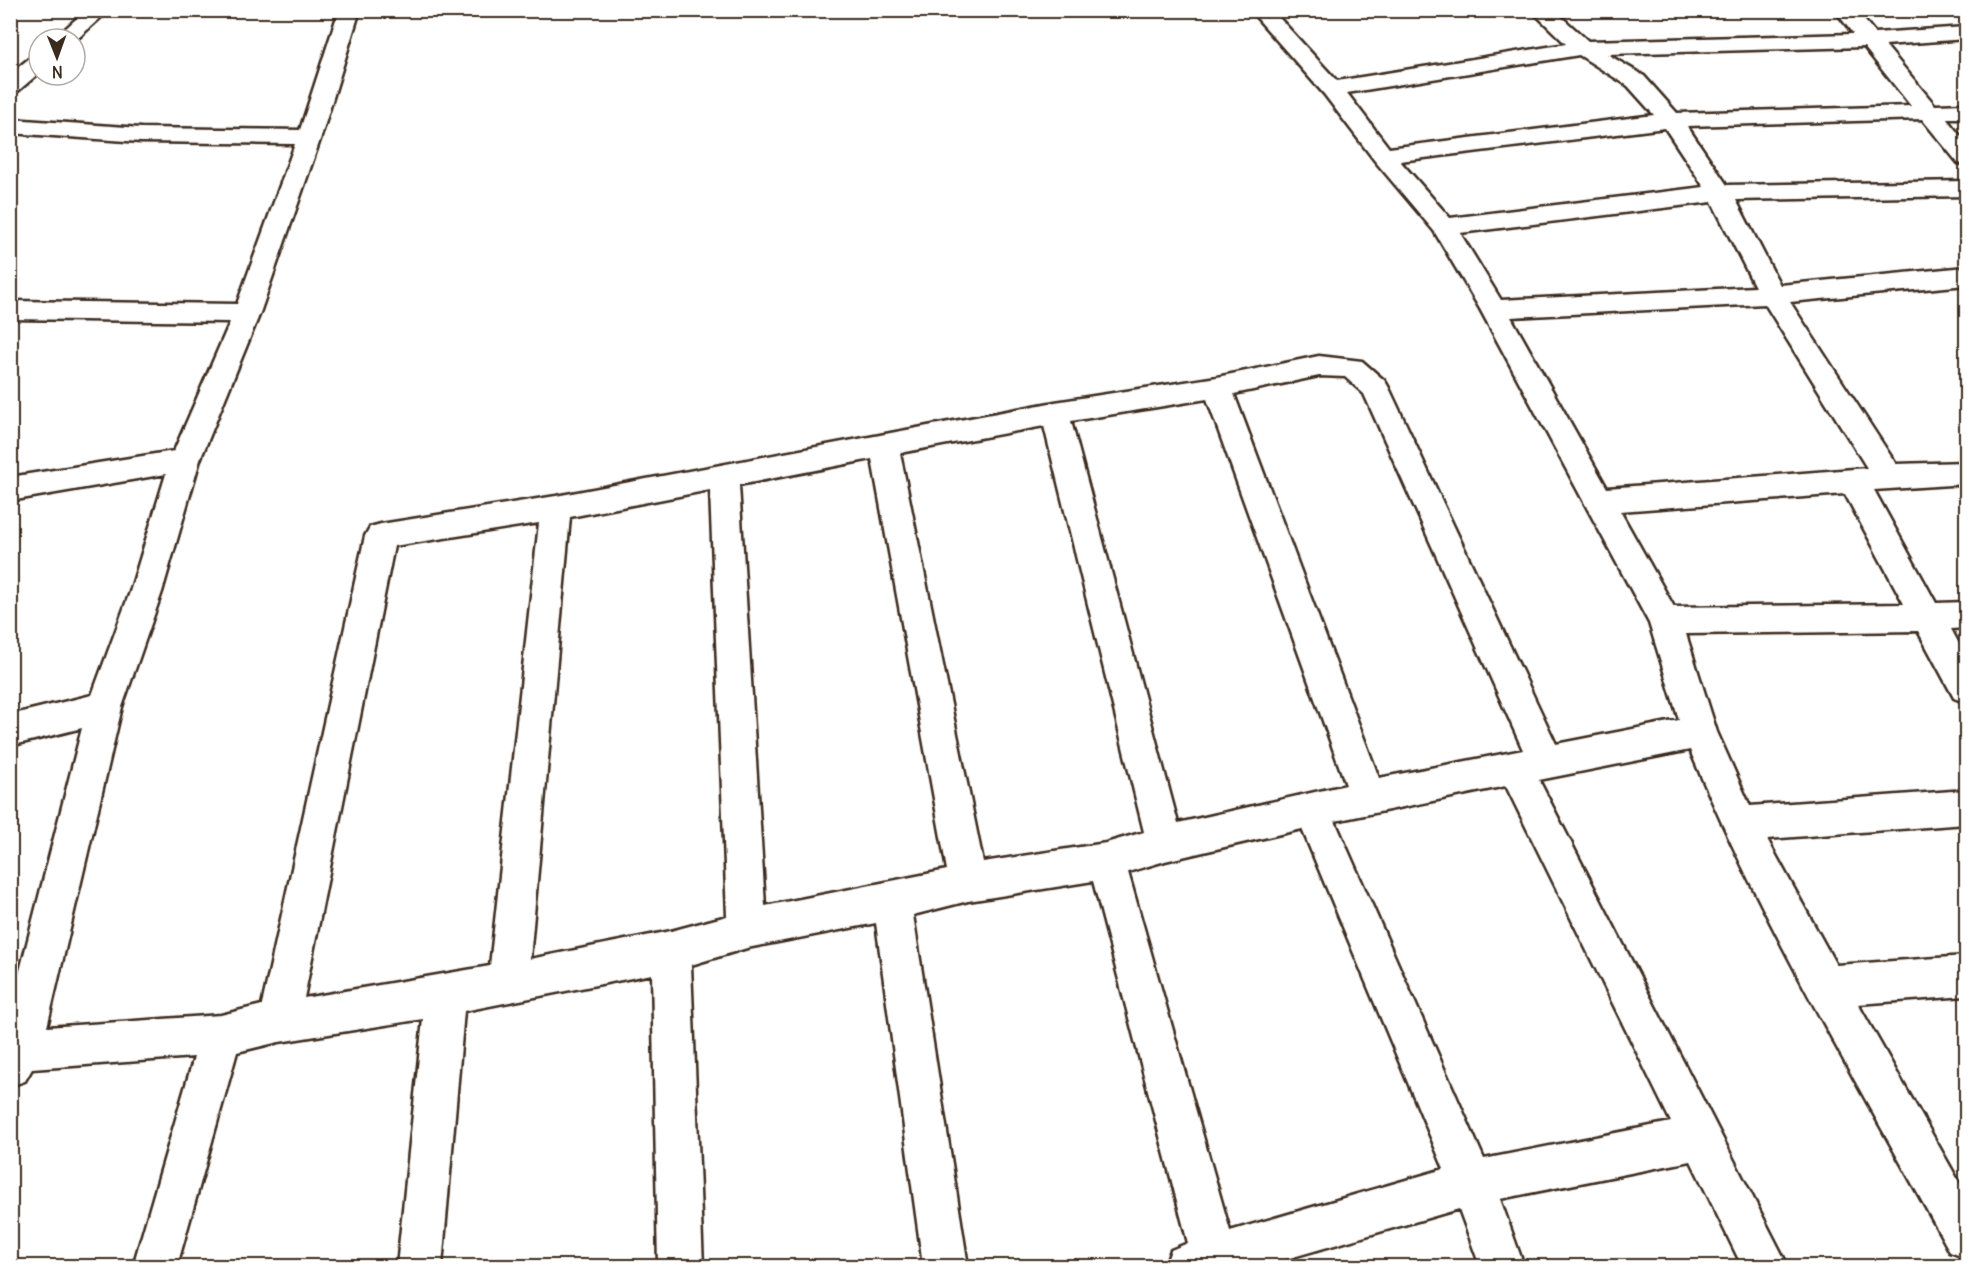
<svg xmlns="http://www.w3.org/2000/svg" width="1977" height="1277" viewBox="0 0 1977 1277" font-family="Delius,sans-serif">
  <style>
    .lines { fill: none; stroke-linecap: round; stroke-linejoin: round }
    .minor-casing { stroke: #3b2a1e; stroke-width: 5 }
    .minor { fill: #fff; fill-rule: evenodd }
  </style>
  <rect width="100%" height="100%" fill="#fff"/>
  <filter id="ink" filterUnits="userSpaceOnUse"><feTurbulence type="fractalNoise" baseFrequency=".0167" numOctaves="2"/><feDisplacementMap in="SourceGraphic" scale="12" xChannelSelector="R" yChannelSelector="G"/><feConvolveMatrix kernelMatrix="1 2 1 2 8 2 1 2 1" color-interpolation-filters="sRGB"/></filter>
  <g filter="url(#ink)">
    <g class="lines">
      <defs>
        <path id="minor" d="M86,10H109L75,41V39H54Z
          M339,10H360L321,137L260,313L200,460L162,592L122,707L47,1027L221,1015L262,1005L365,536L370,527L381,524L556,496L1055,402L1217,377L1319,356L1362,361L1385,381L1389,388L1556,744L1679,720L1649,623L1480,309L1434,231L1375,161L1324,94L1250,10H1272L1337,81L1566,44L1531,10H1554L1588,41L1853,34L1835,10H1856L1875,33L1966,27V39L1885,45L1935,105L1966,104V118H1946L1966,143V165L1958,163L1922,119L1687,126L1727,185L1966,181V196L1736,200L1780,285L1966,267V285L1790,302L1896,464L1966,462V484L1874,490L1936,603L1966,602V628L1951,629L1966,657V703L1954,698L1918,631L1686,634L1717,732L1750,806L1966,790V824L1767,839L1836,965L1966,956V996L1858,1004L1966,1194V1258L1950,1252C1860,1087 1762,924 1690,750L1539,780L1788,1266H1742L1691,1161L1500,1199L1524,1266H1480L1459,1209L1262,1266H1165L1171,1250L1188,1243L1093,881L968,901L913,915L968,1266H923L876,923L747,948L691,965L703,1266H658L652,974L464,1011L442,1266H397L423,1019L279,1042L237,1052L177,1266H133L194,1057L32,1069L25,1081L10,1086V1010L82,728L10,746V715L92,695L130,592L166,474L10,501V477L174,451L230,322L10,319V301L237,304L295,144L141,142L10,133V119L141,128L300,130ZM1864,47L1911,106L1677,113L1644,76L1607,54ZM1579,55L1628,86L1654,115L1389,148L1347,93ZM1665,128L1704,187L1450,218L1400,161ZM1712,202L1755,287L1501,300L1460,233ZM1765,304L1867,468L1607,488L1511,317ZM1319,376L1345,377L1364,394L1523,750L1379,778L1234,394ZM1207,399L1346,785L1178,823L1071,421ZM1044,426L1144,832L1106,843L983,862L900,453ZM872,459L947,870L765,906L739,485ZM710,490L727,916L671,931L530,959L570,517ZM1845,494L1904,604L1674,607L1620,511ZM539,523L490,966L304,998L394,546ZM1506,786L1671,1122L1484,1159L1335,821ZM1302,829L1444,1169L1230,1231L1128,872L1165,861Z
          M39,55V73L18,91L10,93V74L31,57Z"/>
      </defs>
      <use href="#minor" class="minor-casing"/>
      <use href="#minor" class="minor"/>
    </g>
  </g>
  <rect width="1977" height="1277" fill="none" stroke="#fff" stroke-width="36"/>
  <rect x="18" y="18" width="1941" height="1241" fill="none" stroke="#3b2a1e" stroke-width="2" filter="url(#ink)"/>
  <g transform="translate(57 57) rotate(179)"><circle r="28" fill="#ffffff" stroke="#b1aaa5" stroke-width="1.5"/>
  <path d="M0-4.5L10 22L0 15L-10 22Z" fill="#3b2a1e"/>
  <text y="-9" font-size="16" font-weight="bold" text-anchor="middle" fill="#3b2a1e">N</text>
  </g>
</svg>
